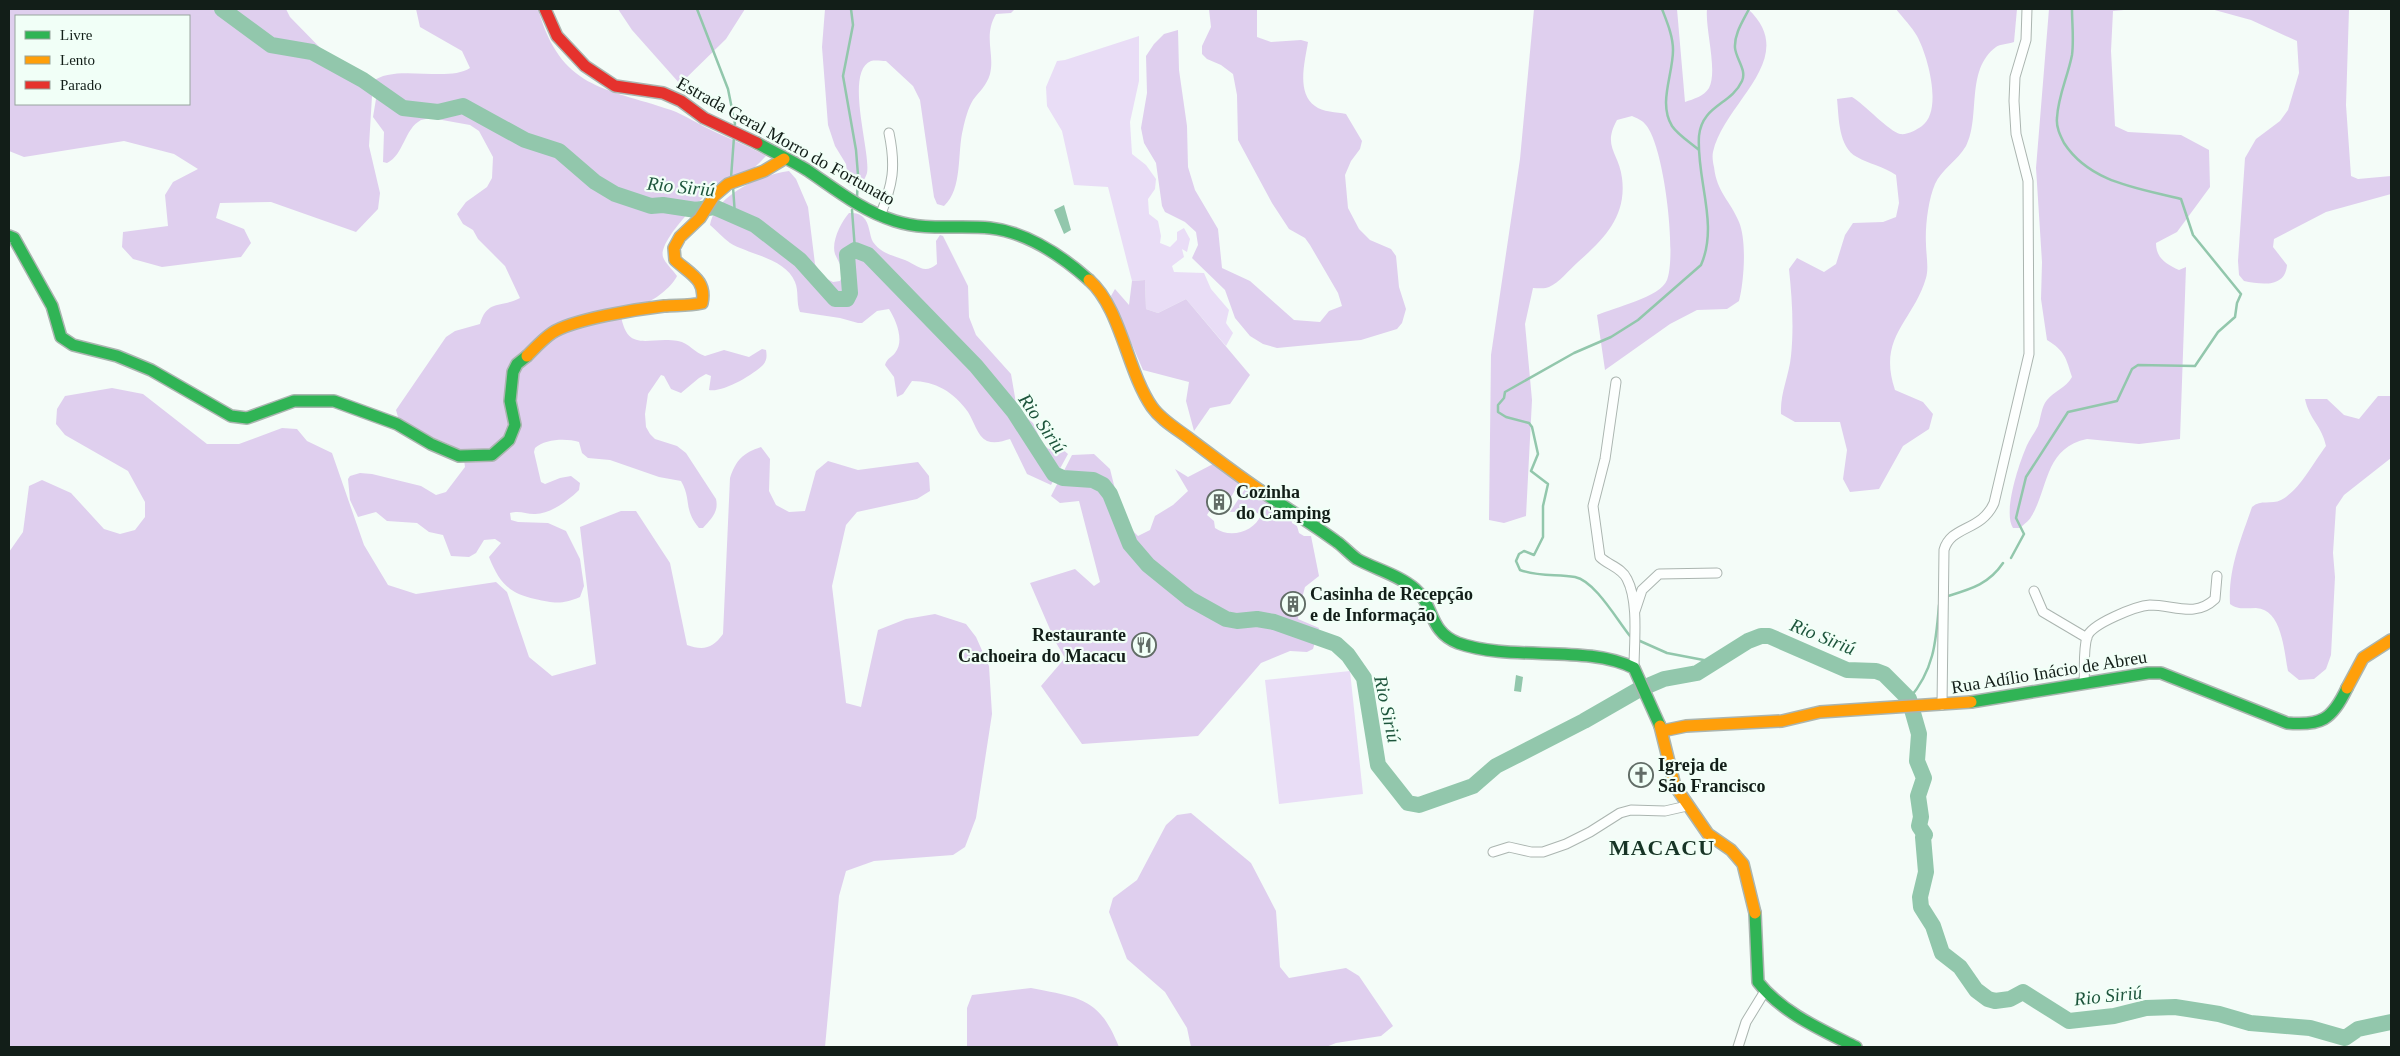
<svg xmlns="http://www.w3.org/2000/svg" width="2400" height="1056" viewBox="0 0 2400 1056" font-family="'Times New Roman',serif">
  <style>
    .green { fill: #e9ddf6 }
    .forest { fill: #dfcfee; fill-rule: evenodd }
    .water { fill: #92c7ac }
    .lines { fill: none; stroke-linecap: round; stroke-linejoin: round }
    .stream { stroke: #92c7ac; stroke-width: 2.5 }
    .river { stroke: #92c7ac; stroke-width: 16 }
    .street-casing { stroke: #abb5b0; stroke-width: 11 }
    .fast-casing { stroke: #abb5b0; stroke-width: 14 }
    .slow-casing { stroke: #abb5b0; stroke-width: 14 }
    .jam-casing { stroke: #abb5b0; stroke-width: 14 }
    .street { stroke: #fdfffe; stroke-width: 9 }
    .fast { stroke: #30b455; stroke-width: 11 }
    .slow { stroke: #ff9f0a; stroke-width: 11 }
    .jam { stroke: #e5322d; stroke-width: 11 }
    .labels { text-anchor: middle; stroke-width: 4.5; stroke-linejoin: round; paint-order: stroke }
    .street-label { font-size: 18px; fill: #121e18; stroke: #f1fff7 }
    .poi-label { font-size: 18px; font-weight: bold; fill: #121e18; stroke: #f1fff7; text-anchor: start }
    .water-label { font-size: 19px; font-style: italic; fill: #1d553c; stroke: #f1fff7 }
    .district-label { font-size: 22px; font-weight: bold; letter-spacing: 1px; fill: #173426; stroke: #f1fff7 }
  </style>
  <rect width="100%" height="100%" fill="#f4fcf8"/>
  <path class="green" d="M1139,36V81L1130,122L1132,154L1146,165L1156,179L1155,189L1148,199L1149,214L1158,221L1161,236L1160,243L1170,247L1177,240V232L1184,228L1190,239L1187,252L1182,249L1184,257L1172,266L1174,272L1204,273L1211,289L1229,310L1226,323L1233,333L1226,346L1186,299L1158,313L1146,309L1145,280L1132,281L1108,187L1074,185L1062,131L1047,106L1046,87L1057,61L1065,60Z
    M1350,671L1363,794L1279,804L1265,680Z"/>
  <path class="forest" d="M9,9H286L290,17L335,63L363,82L372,96L369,146L380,193L378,209L356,232L271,202L220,203L216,218L244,229L251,243L241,257L162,267L133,259L122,247L123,232L168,226L165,195L173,182L198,169L174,154L124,141L24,157L9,151ZM16,16H189V104H16Z
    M416,9H538C561,89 603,87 671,110C685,115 698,124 711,130C730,139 749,146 766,156C760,162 753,170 746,174C738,179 729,177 721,182C707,192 658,240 663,257C665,263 673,270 677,276C673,285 657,299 647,302C637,305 629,303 620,310C626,355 646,336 678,341C689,343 695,353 705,356L724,350L749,357L762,349L766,350C767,356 767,360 763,365C753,375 722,393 709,390L711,376L706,374L699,378L681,393L671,389L664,376L661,375L648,394L645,414L646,427L650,434L655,439L677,446L686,453L716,499C719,512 711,519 703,528H699C683,509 692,500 681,481L659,477L610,460L588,458L582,453L579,442C566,438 545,439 535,448L534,452L541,482L545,484L560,478L571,476L580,483L579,490C569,500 549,515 534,514C525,514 520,510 510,513L511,520L518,522L548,523L566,531L580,559L584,586L580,597C561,605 554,603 535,599C508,593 499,582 489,557L501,543L495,539L484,540L476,553L469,557L451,556L443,535L429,532L417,523L387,521L376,512L358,517L350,500L348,479L350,476L360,473L372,474L421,486L436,495L446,492L465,467L463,453L451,445L423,433L398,417L396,410L446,337L455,331L480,324C487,299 502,308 520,298L505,266L478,239L473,230L463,224L457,214L466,202L487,187L492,178L493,157L479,131L470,125L431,118L421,120C404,129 404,155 387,163L383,162L384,132L373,117L376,99L372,82C394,63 447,83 470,68L462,51L420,27Z
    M618,9H745L726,39L680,84L632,30Z
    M825,9H1015L1011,13L996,14C983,36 995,54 990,74C987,85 979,92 973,100C968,108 965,120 963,129C957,152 963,189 944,206L937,204L934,197L920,100L913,86L886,61C882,61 875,60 871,61C844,72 871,152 867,173C866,177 862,183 860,187L849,186L846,164L835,146L828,125L822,47Z
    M1209,9H1257V37L1271,42L1301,40L1308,42C1305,61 1296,93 1315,106C1322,112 1337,112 1346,114L1362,141L1360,149L1351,161L1345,175L1348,208L1359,229L1370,240L1391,249L1396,256L1399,287L1406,309L1402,323L1397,329L1361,340L1277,348L1263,344L1250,336L1235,318L1225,290L1192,258L1198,245L1196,232L1185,222L1165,212L1162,206L1156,163L1144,143L1141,128L1147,93L1146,56L1154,44L1164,34L1178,30L1179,70L1187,126L1188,167L1195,190L1218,229L1222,268L1250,281L1294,320L1320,322L1329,311L1342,306L1338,293L1310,245L1305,238L1289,229L1272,203L1238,140L1237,95L1233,74L1221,65L1207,59L1202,54V46L1211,27Z
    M1534,9H1677L1685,102C1694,99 1704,96 1709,88C1718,71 1705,29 1707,9H1748C1801,58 1724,102 1713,152C1712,157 1713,163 1714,167C1717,193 1730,200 1739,222C1747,241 1744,282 1739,301L1727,309L1697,310L1670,324L1605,370L1597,315C1613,308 1661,297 1667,280C1677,255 1664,143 1645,124C1642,120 1636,118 1632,116L1617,120C1602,147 1619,153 1622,178C1627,216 1604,239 1578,262C1569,270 1559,283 1549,287C1545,289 1538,288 1533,288L1525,324L1532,400L1526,516L1504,523L1489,520L1491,355L1520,159Z
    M1896,9H2017L2014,42C2008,44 2000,44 1996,47C1965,70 1981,117 1966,146C1958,160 1941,170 1935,184C1928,200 1925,228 1926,244C1926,254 1929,268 1926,278C1913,322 1877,337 1895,390L1923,402L1933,414L1929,429L1903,446L1879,489L1850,492L1843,479L1847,450L1840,422H1795L1781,414C1780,393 1789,376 1791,356C1794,327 1792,298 1789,269L1797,258L1824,272L1836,264L1845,235L1853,223L1883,222L1896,217L1899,203L1896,175C1883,166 1869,164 1857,157C1838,147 1839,117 1837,99L1852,97C1864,104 1890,132 1900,134C1908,135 1916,130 1922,126C1943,111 1928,56 1917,36C1912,27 1903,18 1896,9Z
    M2049,9H2135L2113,11L2111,51L2115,126L2128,132L2181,135L2209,150L2210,187L2177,232L2156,243C2156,258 2166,264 2179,270L2186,267L2180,439L2139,444L2087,439C2044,448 2049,488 2031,517C2029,521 2024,524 2020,528H2013C2003,513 2018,467 2025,450C2028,441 2034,434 2038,426C2041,418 2041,407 2047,400C2054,391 2066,388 2072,377C2066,358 2065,351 2047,340L2041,299L2042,262L2036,168Z
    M2211,9H2349L2346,105L2351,176L2358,179L2391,176V194L2326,212L2274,239L2273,247L2287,265C2285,289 2260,284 2244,281L2239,275L2238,261L2245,158L2256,139L2280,121L2288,110L2299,73L2297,41L2251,20Z
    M789,171L796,179L808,207L815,264L823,277L833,282L840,281C846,270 839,264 835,254C831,242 841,222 849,213C854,213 859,213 863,217C870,223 869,235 873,242C881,253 891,255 902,259C916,263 923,276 937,264L936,241L940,235L943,236L968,286L969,317L976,335L1011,374L1016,403L1021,413L1033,423L1043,445L1049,449L1061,448L1068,454L1051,485L1027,474L1010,439C1003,441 995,444 987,441C977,436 974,421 968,412C954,392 935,381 912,381L903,394L897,397L894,377L885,365C887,358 891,358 895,353C905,341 896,320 889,309L877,311L862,323H858L840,318L800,312C796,303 799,291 795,282C785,258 750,255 730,243C723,238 716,230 710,225C715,195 762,174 789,171Z
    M1145,280L1146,309L1158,313L1186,299L1250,375L1230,404L1210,408L1194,431L1186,401L1189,382L1143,370L1111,296L1115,289L1129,305L1132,281Z
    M112,388L143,394L207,444H239L282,428L297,429L307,441L332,453L364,545L388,585L416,594L496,582L507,592L529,657L552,676L596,664L580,527L621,511H636L670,563L687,645C704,651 713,648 723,634L730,478C736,460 743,453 761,447L770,459L769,491L776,505L789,512L805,511L816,471L828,461L858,470L918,462L929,476L930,491L917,499L857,512L846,525L832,586L846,703L861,707L878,630L906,619L935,614L966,624L976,637L989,666L992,714L976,818L965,847L953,855L874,861L846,871L839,896L825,1047H9V552L23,532L29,486L42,480L71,493L104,529L120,534L135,530L145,517V502L128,471L65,435L56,424L57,409L65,396Z
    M2378,396H2391V458L2344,495L2336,507L2333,553L2335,577L2331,655L2326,669L2314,679L2299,680L2288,671C2284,651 2282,609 2256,608C2246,608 2238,610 2230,604C2228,569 2241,539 2252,507C2261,499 2271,505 2281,500C2300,490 2313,463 2326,446C2322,426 2309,419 2305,399H2327L2344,415L2359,419Z
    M1094,454L1110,469L1123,521L1138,536L1150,530L1155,516L1173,505L1188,491L1175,469L1188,477L1215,463L1240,482L1228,502L1218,496L1207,515L1214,521L1215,528C1230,539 1254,532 1261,515L1253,511L1230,512L1247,486L1291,517L1292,523L1297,526L1299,533L1304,536H1311L1319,576L1305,587L1301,602L1291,599L1289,606L1299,611L1298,619L1319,628L1313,649L1307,652L1290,651L1261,663L1198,736L1082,744L1041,686L1065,658L1055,641L1030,583L1075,569L1094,586L1100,582L1079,501L1060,503L1051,496L1072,455Z
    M1191,813L1251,863L1276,911L1280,967L1289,978L1346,968L1359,976L1393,1026L1381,1036L1336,1043L1326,1047H1191L1187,1028L1165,992L1127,959L1109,912L1113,898L1137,880L1166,825L1177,815Z
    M1031,988C1080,998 1099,997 1119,1047H967V1008L972,995Z"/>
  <path class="water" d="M1064,205L1071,230L1064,234L1054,210Z
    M1180,582C1188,588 1188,593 1187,602L1175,592Z
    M1516,675L1523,677L1521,692L1514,691Z"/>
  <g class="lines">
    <path class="stream" d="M697,9L728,89L735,124
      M851,9L853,25L843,76L856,150L858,175L857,198
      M1662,9C1667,22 1673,36 1673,50C1673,75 1658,103 1672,126C1678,135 1691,143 1699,150
      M731,178L734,137
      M733,187L735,215
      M852,210L855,250
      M2011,558L2024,534L2016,518L2026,477L2068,412L2117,401L2132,369L2138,365L2195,366L2218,332L2235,317L2237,303L2241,294L2193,235L2181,199C2138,188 2090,183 2064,143C2060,135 2056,127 2057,118C2058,96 2068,76 2072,55C2074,40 2072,23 2072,9
      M1948,596C1971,589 1989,584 2003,563
      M1630,636C1617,620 1595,581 1575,577C1556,574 1539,577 1520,570L1516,561L1519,554L1524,551L1534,555L1543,537V506L1548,484L1531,471L1538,454L1532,427L1529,423L1506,417L1498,412V405L1504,398L1505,392L1574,353L1611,337L1638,320L1701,265C1719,224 1696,179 1699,136C1702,105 1731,105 1742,81C1747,70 1736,59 1735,48C1734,34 1743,21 1749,9
      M1640,641L1667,653L1714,662
      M1909,699C1934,670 1936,642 1939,605"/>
    <path class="river" d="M222,9L271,45L312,52L363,80L403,108L438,112L463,106L525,140L559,151L595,182L615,194L651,206L663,205L696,210L714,207L755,225L800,260L835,299H847L850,293L847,255L855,250L868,255L976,366L1014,412L1054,474L1063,478L1093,480L1103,485L1110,494L1130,544L1148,565L1190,599L1226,619L1237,621L1257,619L1274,622L1336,644L1348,655L1364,678L1378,765L1408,803L1419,805L1473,786L1496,766L1584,721L1638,690L1664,679L1697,673L1748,641L1761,636H1769L1847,670L1876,671L1884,674L1909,699L1919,734L1917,761L1924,778L1918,796L1921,817L1919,826L1925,835L1923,837L1926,872L1920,897L1921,907L1933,926L1942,953L1960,967L1976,990L1988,999L1995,1001L2010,999L2023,992L2069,1021L2114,1016L2146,1008L2175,1007L2219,1014L2250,1023L2310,1028L2345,1038L2358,1029L2391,1022"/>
    <defs>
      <path id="street" d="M880,216C893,184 896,167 889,133
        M1616,382L1605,459L1593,506L1600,557C1608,565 1622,568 1627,579C1639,602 1634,643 1634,668
        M2034,591L2043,612L2087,638
        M1635,611L1642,590L1659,574L1717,573
        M2084,683C2085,669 2083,650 2087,637C2091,624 2136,606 2150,605C2174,605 2195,618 2215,599L2217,576
        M1942,705L1944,550C1951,525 1981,532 1994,503L2029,354L2028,181L2016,134L2014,101L2015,77L2026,40L2027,9
        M1493,852L1509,847L1531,852H1543L1566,844L1590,832L1620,813L1631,810L1665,811L1687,806
        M1738,1047L1746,1022L1765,991"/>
      <path id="fast" d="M757,143C773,152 791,160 807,170C835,189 862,211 895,221C926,231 958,225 990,228C1026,232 1062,256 1089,280
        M9,236L14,238L52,306L61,337L73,345L117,356L151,370L231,416L247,418L294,401H334L397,424L431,444L459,456L492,455L509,440L515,425L510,401L513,372L517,364L527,356
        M1261,491C1286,508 1313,524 1337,542C1344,547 1350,554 1357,559C1375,569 1399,575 1415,589C1435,606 1428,631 1458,643C1511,662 1587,644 1634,668L1660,726
        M1971,702L2148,673H2161L2287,723C2321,726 2332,720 2347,688
        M1755,913L1758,982C1782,1013 1822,1030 1856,1047"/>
      <path id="slow" d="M1089,280C1121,308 1127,371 1152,407C1161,420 1177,429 1190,439C1214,457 1237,475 1261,491
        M527,356C535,348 543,339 552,333C573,319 638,309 664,306C677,305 689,306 702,303C707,280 690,274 675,260L674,248L680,237L700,218L714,196L728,184L764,171L784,159
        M2347,688L2363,658L2391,640
        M1660,726L1675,786L1708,834L1731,850L1743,864L1755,913
        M1662,731L1686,726L1782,721L1820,712L1971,702"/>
      <path id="jam" d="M545,9L557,36L585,66L615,86L663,93L681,101L704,118L757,143"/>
    </defs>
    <use href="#street" class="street-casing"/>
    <use href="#fast" class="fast-casing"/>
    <use href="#slow" class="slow-casing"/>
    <use href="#jam" class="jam-casing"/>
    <use href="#street" class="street"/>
    <use href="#fast" class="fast"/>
    <use href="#slow" class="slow"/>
    <use href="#jam" class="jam"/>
  </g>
  <defs>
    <symbol id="building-ring" viewBox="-11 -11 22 22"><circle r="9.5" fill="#f1fff7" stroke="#616c66" stroke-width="1.5"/><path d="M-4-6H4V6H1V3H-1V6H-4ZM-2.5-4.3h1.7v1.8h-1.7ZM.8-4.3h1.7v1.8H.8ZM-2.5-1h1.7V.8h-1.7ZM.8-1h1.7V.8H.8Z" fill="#616c66"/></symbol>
    <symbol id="restaurant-ring" viewBox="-11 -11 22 22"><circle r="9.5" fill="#f1fff7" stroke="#616c66" stroke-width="1.5"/><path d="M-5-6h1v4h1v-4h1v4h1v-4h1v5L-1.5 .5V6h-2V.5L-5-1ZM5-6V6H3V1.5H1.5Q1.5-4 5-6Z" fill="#616c66"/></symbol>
    <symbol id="church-ring" viewBox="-11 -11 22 22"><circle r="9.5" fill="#f1fff7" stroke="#616c66" stroke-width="1.5"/><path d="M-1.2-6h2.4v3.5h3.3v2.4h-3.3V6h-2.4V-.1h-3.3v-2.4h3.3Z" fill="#616c66"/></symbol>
  </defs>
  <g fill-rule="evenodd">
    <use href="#building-ring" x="1205" y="488" width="28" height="28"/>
    <use href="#building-ring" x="1279" y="590" width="28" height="28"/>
    <use href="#restaurant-ring" x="1130" y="631" width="28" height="28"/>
    <use href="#church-ring" x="1627" y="761" width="28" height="28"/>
  </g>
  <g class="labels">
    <g class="street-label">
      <text transform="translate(786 141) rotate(29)" y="6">Estrada Geral Morro do Fortunato</text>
      <text transform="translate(2049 672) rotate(-9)" y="6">Rua Adílio Inácio de Abreu</text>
    </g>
    <g class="poi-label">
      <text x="1236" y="498">Cozinha<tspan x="1236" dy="21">do Camping</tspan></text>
      <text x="1310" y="600">Casinha de Recepção<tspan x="1310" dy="21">e de Informação</tspan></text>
      <text x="1126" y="641" text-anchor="end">Restaurante<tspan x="1126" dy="21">Cachoeira do Macacu</tspan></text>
      <text x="1658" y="771">Igreja de<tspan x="1658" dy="21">São Francisco</tspan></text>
    </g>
    <g class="water-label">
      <text transform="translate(681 186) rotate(6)" y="7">Rio Siriú</text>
      <text transform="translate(1043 423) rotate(55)" y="7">Rio Siriú</text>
      <text transform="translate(1823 636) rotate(22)" y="7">Rio Siriú</text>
      <text transform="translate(1388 709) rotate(78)" y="7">Rio Siriú</text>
      <text transform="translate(2108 995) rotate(-6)" y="7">Rio Siriú</text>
    </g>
    <g class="district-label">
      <text x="1662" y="855">MACACU</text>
    </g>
  </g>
  <rect width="2400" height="1056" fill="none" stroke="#121e18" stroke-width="20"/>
  <rect x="15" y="15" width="175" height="90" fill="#f1fff7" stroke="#98a59e"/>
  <rect x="25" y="31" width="25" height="8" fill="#30b455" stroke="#98a59e"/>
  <text x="60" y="40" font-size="15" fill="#121e18">Livre</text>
  <rect x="25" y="56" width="25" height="8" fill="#ff9f0a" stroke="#98a59e"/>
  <text x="60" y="65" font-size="15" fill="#121e18">Lento</text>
  <rect x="25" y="81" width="25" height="8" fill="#e5322d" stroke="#98a59e"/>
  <text x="60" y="90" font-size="15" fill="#121e18">Parado</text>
</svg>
